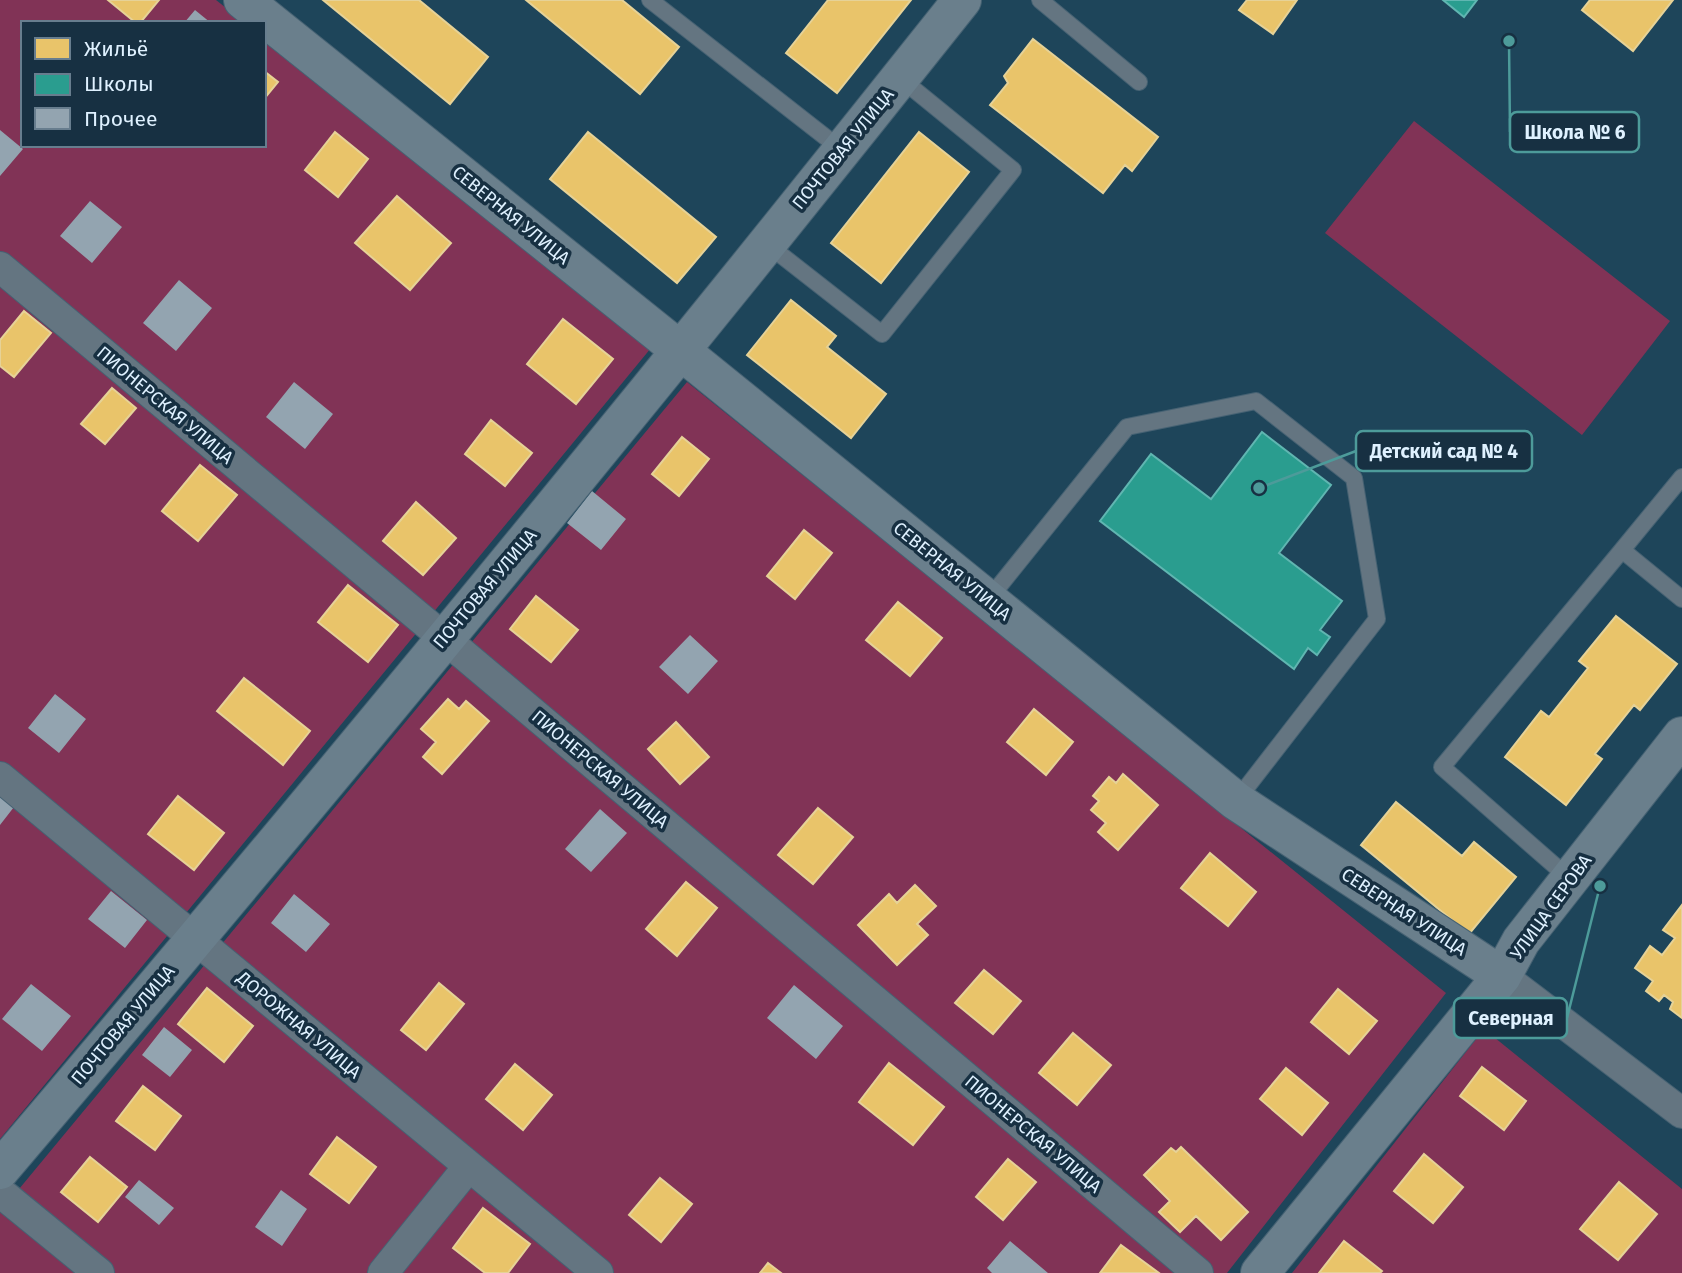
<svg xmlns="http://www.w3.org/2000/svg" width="1682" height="1273" viewBox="0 0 1682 1273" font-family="'Fira Sans',sans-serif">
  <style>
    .green { fill: #813356 }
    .homes { fill: #e9c46a; stroke: #e6d297; stroke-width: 2 }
    .schools { fill: #2a9d8f; stroke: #60b6b1; stroke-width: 2 }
    .building { fill: #93a4b0 }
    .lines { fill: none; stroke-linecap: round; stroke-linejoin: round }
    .lane-casing { stroke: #466273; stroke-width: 18 }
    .street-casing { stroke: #466273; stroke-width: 32 }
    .secondary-casing { stroke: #466273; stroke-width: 40 }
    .lane { stroke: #647581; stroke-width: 16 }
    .street { stroke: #647581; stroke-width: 30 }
    .secondary { stroke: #6a7f8c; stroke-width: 38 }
    .labels { text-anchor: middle; stroke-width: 7; stroke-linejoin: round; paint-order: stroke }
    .street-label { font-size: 18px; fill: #dff1ff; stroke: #173042 }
    .leader { fill: none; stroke: #4d9b9a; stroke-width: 2.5 }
    .callout-dot { fill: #4d9b9a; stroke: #173042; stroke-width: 2.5 }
    .callout { fill: #173042; stroke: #4d9b9a; stroke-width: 2.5 }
    .callout-label { font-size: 19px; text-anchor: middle; font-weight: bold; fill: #dff1ff }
  </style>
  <rect width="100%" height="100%" fill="#1e455a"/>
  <path class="green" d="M0,0H216L245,23H23V145H264V38L651,348L0,1139Z
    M1414,121L1670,321L1582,435L1325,233Z
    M687,382L1446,993L1227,1273H0V1212Z
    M1484,1029L1682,1189V1273H1292Z"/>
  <path class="homes" d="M108,0H159L140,23H136Z
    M323,0H419L488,57L450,104Z
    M526,0H622L679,47L640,94Z
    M828,0H911L837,93L786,53Z
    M1247,0H1297L1273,34L1239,10Z
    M1590,0H1673L1633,51L1582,10Z
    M1033,39L1158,137L1132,171L1125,165L1103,193L990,105L1008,83L1004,76Z
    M264,71L278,82L264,99Z
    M335,132L368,159L338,197L305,170Z
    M588,132L716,237L677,283L550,179Z
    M919,132L969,172L881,283L831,243Z
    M397,196L451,243L410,290L355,243Z
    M791,300L836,336L827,347L886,394L851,438L747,355Z
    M24,311L51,333L14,377L0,366V340Z
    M563,319L613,359L576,404L527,364Z
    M112,388L136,408L105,444L81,424Z
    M491,420L532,453L505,486L465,454Z
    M682,437L709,459L679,496L652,474Z
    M200,465L237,495L198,541L162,511Z
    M416,502L456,538L423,575L383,541Z
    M804,530L832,553L795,599L767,576Z
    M348,585L398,625L368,662L318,622Z
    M536,596L578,630L551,662L510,629Z
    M898,602L942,638L910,676L866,640Z
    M1616,616L1677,664L1640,710L1634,705L1595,754L1602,759L1566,805L1505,757L1541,711L1549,717L1588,668L1579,661Z
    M244,678L310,731L283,765L217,711Z
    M448,699L459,709L466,701L489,721L442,774L423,757L436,742L421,729Z
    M1034,709L1073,742L1046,775L1007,742Z
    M676,722L709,757L680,784L648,749Z
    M1123,774L1158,805L1118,850L1098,832L1106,823L1091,810L1099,801L1093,796L1109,777L1116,783Z
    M178,796L224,833L194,870L148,834Z
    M1396,802L1462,856L1474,842L1516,877L1469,934L1361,845Z
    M818,808L853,837L813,884L778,855Z
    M1210,853L1256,892L1228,926L1181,888Z
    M686,882L717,908L677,956L646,929Z
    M915,885L936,906L917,924L928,935L897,965L858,925L889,894L897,903Z
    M1682,905V1018L1670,1009L1673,1002L1664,995L1659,1001L1646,991L1653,981L1635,968L1650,946L1662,955L1675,938L1663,930Z
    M984,970L1021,1001L993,1034L955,1003Z
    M439,983L464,1004L426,1050L401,1030Z
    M207,988L253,1026L224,1062L178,1024Z
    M1338,989L1377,1021L1349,1054L1311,1022Z
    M1073,1033L1111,1065L1077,1105L1039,1073Z
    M889,1063L944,1107L913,1145L859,1102Z
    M515,1064L552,1095L523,1130L486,1099Z
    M1482,1067L1526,1101L1504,1130L1460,1096Z
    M1286,1068L1328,1103L1302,1135L1260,1099Z
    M143,1086L181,1116L155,1150L116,1121Z
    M337,1137L376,1167L349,1203L310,1174Z
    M1181,1147L1248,1212L1221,1240L1196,1216L1180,1232L1159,1212L1170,1201L1144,1175L1171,1148L1176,1152Z
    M1424,1154L1463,1187L1433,1223L1394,1191Z
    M90,1157L127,1187L98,1222L61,1192Z
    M1008,1159L1036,1182L1003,1220L976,1197Z
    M660,1178L692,1204L661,1242L629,1215Z
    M1619,1182L1657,1214L1618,1260L1580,1229Z
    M483,1208L530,1244L508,1273H485L453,1248Z
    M1344,1241L1382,1271L1380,1273H1319Z
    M1121,1245L1159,1273H1100Z
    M768,1263L781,1273H760Z"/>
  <path class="schools" d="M1443,0H1477L1464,17Z
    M1262,432L1331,485L1279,553L1342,601L1320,630L1330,637L1317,655L1308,648L1294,669L1100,521L1151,454L1211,499Z"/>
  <path class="building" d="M195,10L211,23H184Z
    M0,130L23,149L0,176Z
    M90,201L122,227L92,263L60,236Z
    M179,280L212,308L176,351L143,323Z
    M294,382L333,414L305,449L266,417Z
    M592,491L626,519L601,550L567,523Z
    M690,635L718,661L688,694L659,667Z
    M55,694L86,719L59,753L28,728Z
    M0,796L14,807L0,825Z
    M600,809L627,833L591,872L565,849Z
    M111,891L147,920L125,948L88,919Z
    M294,894L330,924L306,952L271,923Z
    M31,984L71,1016L42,1051L2,1019Z
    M794,985L843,1026L816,1059L767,1018Z
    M164,1027L192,1050L170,1077L142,1055Z
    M139,1180L174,1208L159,1225L125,1197Z
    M281,1190L307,1209L282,1246L255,1227Z
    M1010,1241L1048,1273H992L987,1268Z"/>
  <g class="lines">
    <defs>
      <path id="lane" d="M650,0L842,150
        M1040,0L1139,82
        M767,244L882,334L1013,170L900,78
        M1682,477L1622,550L1682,599
        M988,600L1127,427L1256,401L1354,478L1377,619L1236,801
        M1570,879L1442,767L1622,550"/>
      <path id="street" d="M0,267L444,638L1198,1273
        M0,777L598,1273
        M1502,976L1682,1113
        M0,1192L99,1273
        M383,1273L469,1166"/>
      <path id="secondary" d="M243,0L681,351L1236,801L1502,976
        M0,1170C327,786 648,395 962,0
        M1260,1273L1502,976L1521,941L1682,736"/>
    </defs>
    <use href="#lane" class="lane-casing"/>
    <use href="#street" class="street-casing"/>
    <use href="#secondary" class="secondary-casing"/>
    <use href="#lane" class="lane"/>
    <use href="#street" class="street"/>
    <use href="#secondary" class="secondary"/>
  </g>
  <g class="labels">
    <g class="street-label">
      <text transform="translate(843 149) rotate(-51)" y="6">ПОЧТОВАЯ УЛИЦА</text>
      <text transform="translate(511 215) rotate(39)" y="6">СЕВЕРНАЯ УЛИЦА</text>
      <text transform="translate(165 405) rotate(40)" y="6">ПИОНЕРСКАЯ УЛИЦА</text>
      <text transform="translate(952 571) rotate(39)" y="6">СЕВЕРНАЯ УЛИЦА</text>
      <text transform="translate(485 589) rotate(-50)" y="6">ПОЧТОВАЯ УЛИЦА</text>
      <text transform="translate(600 769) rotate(40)" y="6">ПИОНЕРСКАЯ УЛИЦА</text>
      <text transform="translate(1551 907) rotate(-54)" y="6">УЛИЦА СЕРОВА</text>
      <text transform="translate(1404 912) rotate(33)" y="6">СЕВЕРНАЯ УЛИЦА</text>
      <text transform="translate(123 1025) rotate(-50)" y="6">ПОЧТОВАЯ УЛИЦА</text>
      <text transform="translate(299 1025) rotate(40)" y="6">ДОРОЖНАЯ УЛИЦА</text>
      <text transform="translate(1033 1134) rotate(40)" y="6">ПИОНЕРСКАЯ УЛИЦА</text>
    </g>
  </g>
  <path class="leader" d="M1509 41L1510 132M1259 488L1356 451M1600 886L1567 1018"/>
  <g class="callout-dot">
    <circle cx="1509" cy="41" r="7"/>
    <circle cx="1259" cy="488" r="7"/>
    <circle cx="1600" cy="886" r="7"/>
  </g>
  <g class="callout">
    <rect x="1510" y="112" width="129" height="40" rx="7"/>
    <rect x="1356" y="431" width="176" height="40" rx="7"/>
    <rect x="1454" y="998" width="113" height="40" rx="7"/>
  </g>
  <g class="callout-label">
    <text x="1575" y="139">Школа № 6</text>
    <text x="1444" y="458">Детский сад № 4</text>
    <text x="1511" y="1025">Северная</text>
  </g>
  <rect x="21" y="21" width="245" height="126" fill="#173042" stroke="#677d8e" stroke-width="2"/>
  <rect x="35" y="38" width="35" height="21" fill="#e9c46a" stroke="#677d8e" stroke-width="2"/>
  <text x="84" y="56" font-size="21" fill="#dff1ff">Жильё</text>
  <rect x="35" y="74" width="35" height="21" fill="#2a9d8f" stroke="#677d8e" stroke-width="2"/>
  <text x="84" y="91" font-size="21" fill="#dff1ff">Школы</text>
  <rect x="35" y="108" width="35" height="21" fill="#93a4b0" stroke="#677d8e" stroke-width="2"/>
  <text x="84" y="126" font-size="21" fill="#dff1ff">Прочее</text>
</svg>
